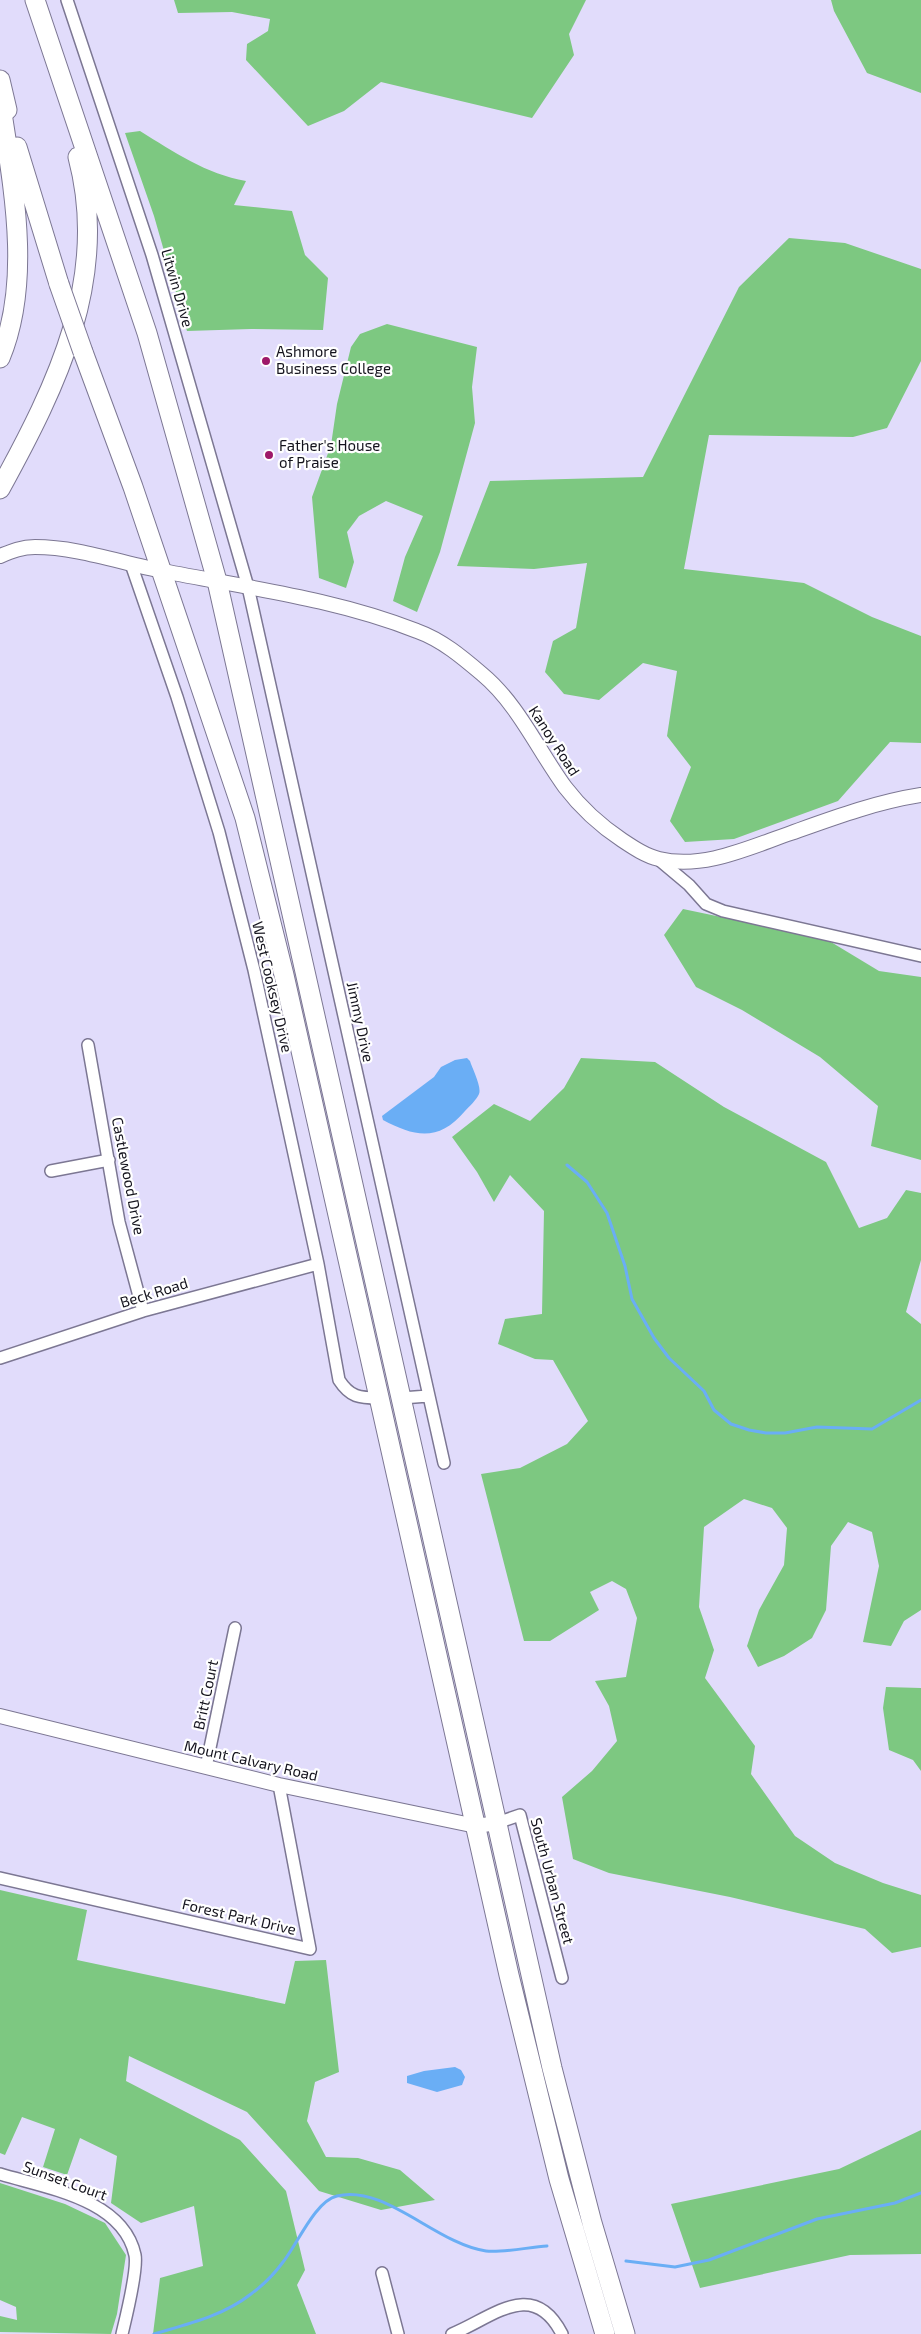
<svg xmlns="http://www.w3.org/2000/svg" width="921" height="2334" viewBox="0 0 921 2334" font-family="'Exo 2',sans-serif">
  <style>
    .green { fill: #7dc881 }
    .water { fill: #6aaef5 }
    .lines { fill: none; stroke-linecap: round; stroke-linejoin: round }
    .stream { stroke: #6aaef5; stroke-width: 3 }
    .minor-casing { stroke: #7c7793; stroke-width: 14 }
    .tertiary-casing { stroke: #7c7793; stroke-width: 16 }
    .trunk-casing { stroke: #7c7793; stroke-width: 21 }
    .minor { stroke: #fff; stroke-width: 11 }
    .tertiary { stroke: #fff; stroke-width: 14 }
    .trunk { stroke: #fff; stroke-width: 19 }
    .trunk-bridge-casing { stroke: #7c7793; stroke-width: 21; stroke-linecap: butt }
    .trunk-bridge { stroke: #fff; stroke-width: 19 }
    .poi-dot { fill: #9e1969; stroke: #fff; stroke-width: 2 }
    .labels { text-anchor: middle; stroke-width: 4.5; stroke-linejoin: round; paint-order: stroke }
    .street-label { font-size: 15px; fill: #14131d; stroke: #fff }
    .poi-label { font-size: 15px; fill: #14131d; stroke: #fff; text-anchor: start }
  </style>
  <rect width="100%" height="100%" fill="#e1dcfb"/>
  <path class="green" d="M174,0H586L569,34L574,55L532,118L381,82L344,111L308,126L246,60L247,44L268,31L270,19L232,12L178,13Z
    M831,0H921V93L867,73L834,11Z
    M140,131C174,152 206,174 246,181L234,205L292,211L305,255L328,278L323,330L251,329L187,331L154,216L125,133Z
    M789,238L845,243L921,269V361L887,428L853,437L709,435L684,569L804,583L872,617L921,636V743L890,742L838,801L734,839L685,842L670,821L691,767L667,736L677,671L643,663L599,700L564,694L545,672L553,641L576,628L587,563L534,569L457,566L490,481L643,477L739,287Z
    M387,324L477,347L472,387L475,423L440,552L417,612L393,601L405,557L423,516L386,501L359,516L347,532L354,562L346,588L319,578L312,497L331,445L337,404L351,347L360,334Z
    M683,909L826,939L879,971L921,977V1160L871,1146L878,1106L820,1057L742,1010L696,987L664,935Z
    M581,1058L655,1062L724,1107L826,1162L859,1228L887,1218L906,1190L921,1193V1260L906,1312L921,1324V1610L904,1621L891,1646L863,1642L879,1566L872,1532L848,1522L831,1546L826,1610L812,1638L784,1656L758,1667L747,1646L759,1610L784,1565L787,1528L772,1508L744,1499L704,1527L699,1607L714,1650L705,1678L755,1746L751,1774L795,1836L835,1863L883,1883L921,1895V1947L892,1953L865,1929L730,1897L609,1873L573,1859L562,1797L592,1771L617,1741L609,1706L595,1681L626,1677L637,1618L626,1589L612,1581L590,1592L599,1610L550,1641H524L481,1474L520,1468L567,1444L588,1421L553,1360L535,1359L498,1344L505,1319L542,1314L544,1211L510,1175L494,1202L477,1172L452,1137L494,1104L530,1121L564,1088Z
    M886,1687L921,1688V1771L913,1760L889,1750L883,1708Z
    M0,1890L87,1910L77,1960L285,2004L295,1961L326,1960L339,2072L315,2082L307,2121L326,2157L358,2158L400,2170L435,2200L381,2210L319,2191L247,2112L129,2056L126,2081L240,2140L286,2191L305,2270L297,2285L316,2334H153L160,2278L203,2266L194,2206L141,2223L111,2203L117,2156L80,2138L67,2175L43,2167L55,2129L22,2117L5,2155L0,2153Z
    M921,2130V2254L850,2255L700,2288L671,2204L839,2169Z
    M0,2183L65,2204L105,2223L126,2255L117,2314L111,2334L0,2332V2316L17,2320L16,2307L0,2300Z"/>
  <path class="water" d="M467,1058L470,1061C472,1068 482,1087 479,1094C477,1099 469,1107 465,1111C439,1142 415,1137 383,1120L382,1116L434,1077L441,1067L455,1060Z
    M455,2067L461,2070L465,2077L462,2085L437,2092L407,2083V2076L424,2071Z"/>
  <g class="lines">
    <path class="stream" d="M567,1165L587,1182L607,1213L625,1266L632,1299L654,1338L669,1358L704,1391L714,1410L731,1424L749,1430L766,1433H785L817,1427L872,1429L921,1400
      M626,2261L675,2267L709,2260L817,2219L895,2203L921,2193
      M154,2334C188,2324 223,2316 251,2294C262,2286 275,2273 283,2262C297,2245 315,2201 337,2196C385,2184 436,2244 486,2251C502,2253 530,2247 547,2246"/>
    <defs>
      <path id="minor" d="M67,0L152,255L248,587L444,1463
        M131,564L177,697L219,832L254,970L318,1264L339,1380C350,1397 359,1398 379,1398
        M658,859L689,885L706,904L723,911L921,956
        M88,1045L119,1222L143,1311
        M51,1171L109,1160
        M0,1358L143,1311L318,1264
        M402,1398L428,1396
        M206,1767L235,1628
        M497,1823L520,1815L562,1978
        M0,1878L310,1949L279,1785
        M0,2174C46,2188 123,2199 135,2255C138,2270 126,2317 122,2334
        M382,2273L398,2334
        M452,2334C492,2318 533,2277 562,2334"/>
      <path id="tertiary" d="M0,556C12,551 22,547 35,547C78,547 121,563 163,571C248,588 336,599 417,631C442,640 462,657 482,674C518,704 538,750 565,787C581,808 601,826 622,840C634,848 646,856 659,859C703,870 750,847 791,833C833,818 876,802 921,795
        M0,1716L279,1785L476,1826L497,1823"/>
      <path id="trunk" d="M35,0L147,333L217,581L552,2068L592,2223L625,2334
        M0,80L7,110
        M0,100C12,181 33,279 0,358
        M17,147L59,284
        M83,352L133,487L245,818L284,975L509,1975L559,2179L605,2334
        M0,489C57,385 110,278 78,157"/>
    </defs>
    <use href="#minor" class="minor-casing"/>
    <use href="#tertiary" class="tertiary-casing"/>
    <use href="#trunk" class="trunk-casing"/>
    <use href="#minor" class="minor"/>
    <use href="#tertiary" class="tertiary"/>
    <use href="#trunk" class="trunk"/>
    <defs>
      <path id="trunk-bridge" d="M59,284L83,352"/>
    </defs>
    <use href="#trunk-bridge" class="trunk-bridge-casing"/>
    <use href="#trunk-bridge" class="trunk-bridge"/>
  </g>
  <g class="poi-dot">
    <circle cx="266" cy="361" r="5"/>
    <circle cx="269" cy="455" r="5"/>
  </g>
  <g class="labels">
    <g class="street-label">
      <text transform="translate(177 288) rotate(74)" y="5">Litwin Drive</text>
      <text transform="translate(554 741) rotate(57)" y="5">Kanoy Road</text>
      <text transform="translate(272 987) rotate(77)" y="5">West Cooksey Drive</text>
      <text transform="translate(360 1022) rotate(78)" y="5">Jimmy Drive</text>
      <text transform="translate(128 1176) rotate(79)" y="5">Castlewood Drive</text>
      <text transform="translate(154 1293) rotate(-17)" y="5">Beck Road</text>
      <text transform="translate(206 1695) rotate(-78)" y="5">Britt Court</text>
      <text transform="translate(251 1761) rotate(13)" y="5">Mount Calvary Road</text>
      <text transform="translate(552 1881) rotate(75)" y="5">South Urban Street</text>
      <text transform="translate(239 1917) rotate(13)" y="5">Forest Park Drive</text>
      <text transform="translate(65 2181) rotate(20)" y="5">Sunset Court</text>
    </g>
    <g class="poi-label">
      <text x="276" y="357">Ashmore<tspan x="276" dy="17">Business College</tspan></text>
      <text x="279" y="451">Father's House<tspan x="279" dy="17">of Praise</tspan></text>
    </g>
  </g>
</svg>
